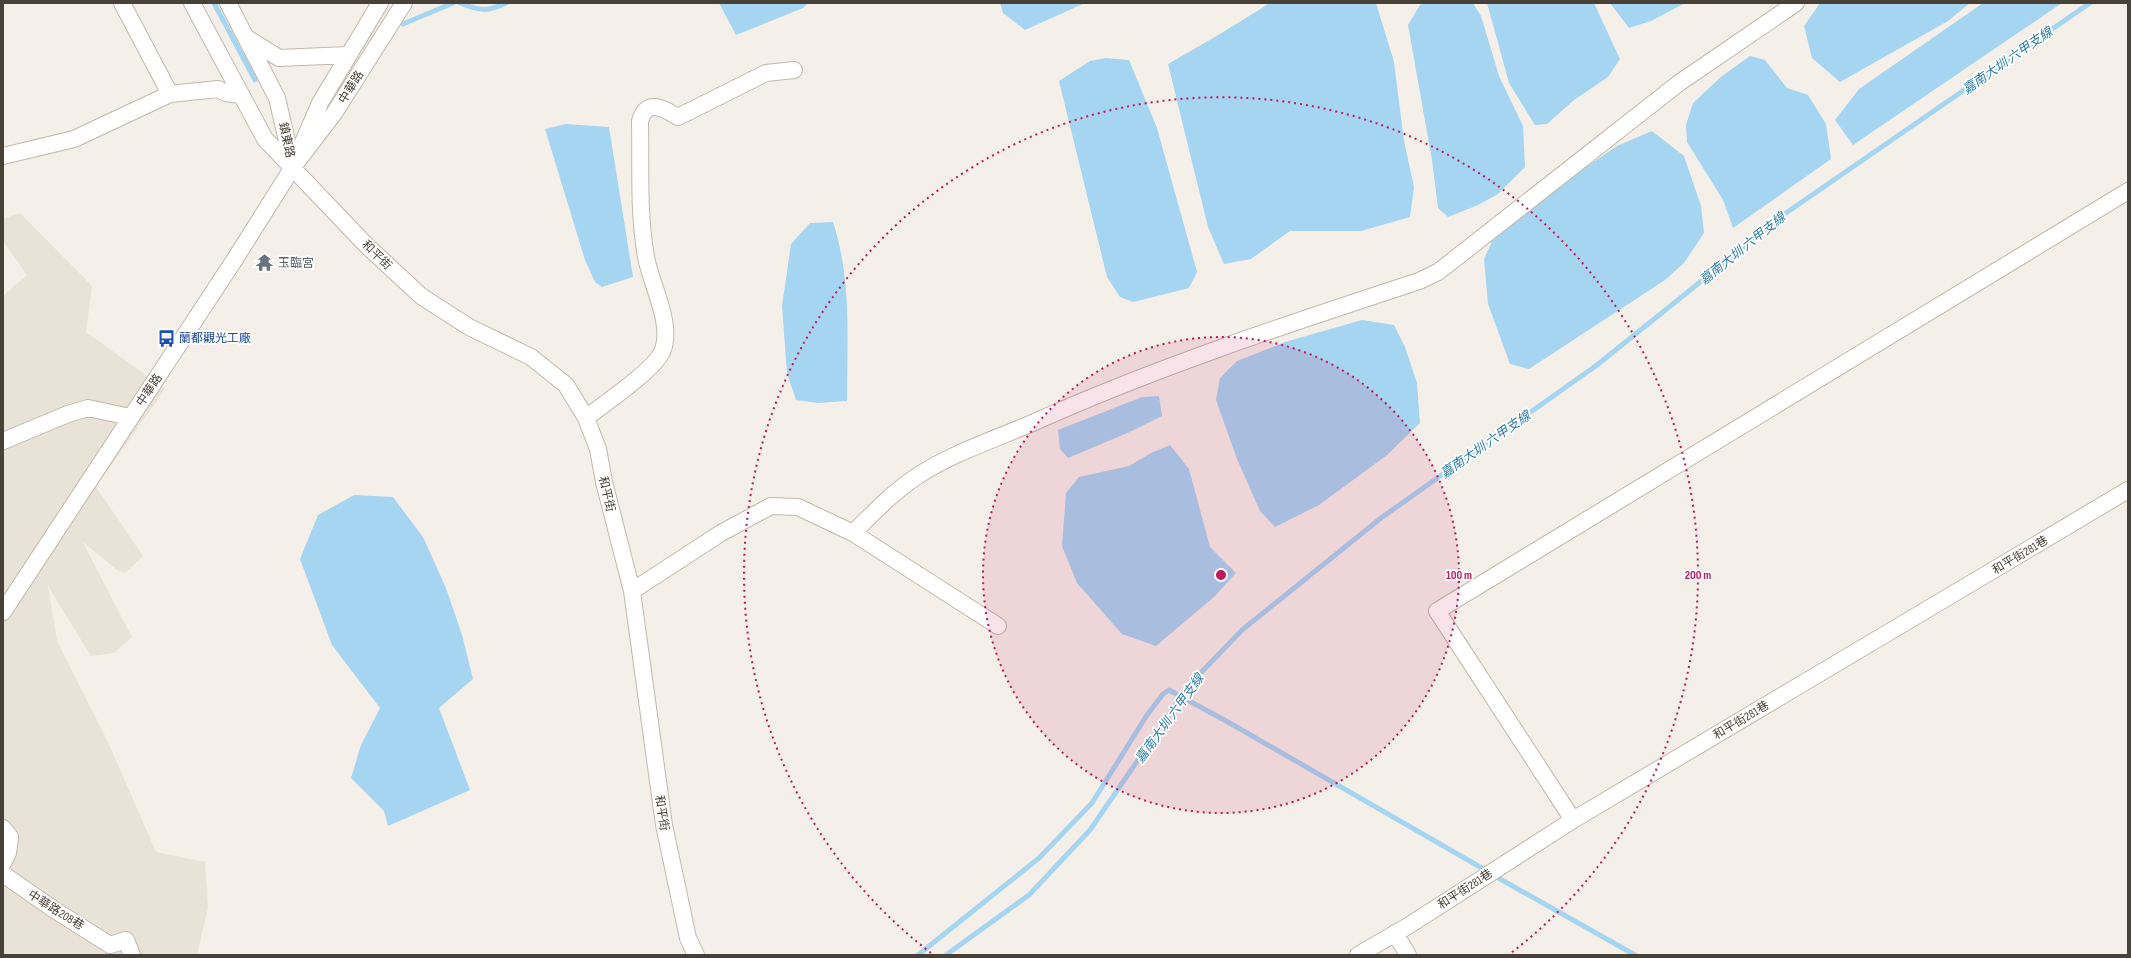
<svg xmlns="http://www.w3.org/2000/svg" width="2131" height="958" viewBox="0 0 2131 958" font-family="'Sofia Sans Condensed','Noto Sans TC',sans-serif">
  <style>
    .residential { fill: #e8e2d7 }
    .water { fill: #a5d5f1 }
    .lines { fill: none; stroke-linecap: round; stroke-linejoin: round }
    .stream { stroke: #a5d5f1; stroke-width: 5 }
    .minor-casing { stroke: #c0b8ab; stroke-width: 18 }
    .minor { stroke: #fff; stroke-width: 16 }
    .ring { fill: none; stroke: #c2185b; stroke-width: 2; stroke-dasharray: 2 4 }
    .labels { text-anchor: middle; stroke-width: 3.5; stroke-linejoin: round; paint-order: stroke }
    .street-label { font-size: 12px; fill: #484137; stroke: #fff }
    .worship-label { font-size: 12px; fill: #5b616d; stroke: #fff; text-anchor: start }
    .transit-label { font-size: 12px; fill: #164399; stroke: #fff; text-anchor: start }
    .water-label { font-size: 13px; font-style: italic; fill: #2d7dae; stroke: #fff }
    .centre { fill: #c2185b; stroke: #fff; stroke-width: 2 }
    .ring-label { font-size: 12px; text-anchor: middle; font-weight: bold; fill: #c2185b; stroke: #fff; stroke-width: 3.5; stroke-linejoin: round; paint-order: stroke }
  </style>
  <rect width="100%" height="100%" fill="#f4f0e9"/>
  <path class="residential" d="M20,213L92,286L86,332L165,389L96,487L143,556L125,573L117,570L82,541L132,637L114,653L91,656L48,586L57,641L107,740L156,852L205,862L208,908L197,955H3V296L27,275L3,241V219Z"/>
  <path class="water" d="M719,3H808L803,8L736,35Z
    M1000,3H1085L1025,30L1003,13Z
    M1270,3H1376L1394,62L1404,141L1414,187L1410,217L1361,231H1290L1251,259L1224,264L1208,227L1168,64L1220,34Z
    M1425,3H1473L1481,16L1499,76L1523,126L1525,167L1498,194L1478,205L1448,217L1438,208L1432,160L1408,25L1420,5Z
    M1487,3H1594L1620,59L1608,77L1574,100L1547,124L1535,125L1509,83Z
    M1610,3H1685L1651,21L1629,28Z
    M1820,3H1970L1948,21L1840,82L1812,58L1804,26Z
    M1983,3H2062L1853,145L1835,120L1859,89Z
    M1750,56L1765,60L1787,88L1808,95L1826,124L1831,159L1733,228L1723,200L1687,142L1686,125L1693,103L1722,76Z
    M1106,58L1129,60L1157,128L1197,272L1189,288L1133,302L1120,297L1107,277L1059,81L1090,61Z
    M566,124L609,127L633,277L602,287L595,282L585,260L545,129Z
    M1652,131L1684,156L1701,206L1704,233L1684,263L1665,280L1529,369L1510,364L1488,304L1484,259L1493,239L1548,193L1617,146Z
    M833,222C852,280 847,341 847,401L818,403L796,400L787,373L782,306L791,244L810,223Z
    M1362,320L1394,325L1405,347L1417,383L1420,423L1387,455L1319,505L1275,527L1260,511L1237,459L1216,400L1220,378L1237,361L1285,342Z
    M1159,396L1162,416L1132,431L1068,458L1060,449L1058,430L1142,397Z
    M1170,445L1189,469L1210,547L1236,573L1214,597L1156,646L1122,634L1077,583L1062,546L1066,493L1079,477L1129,466L1151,453Z
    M354,495L393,497L423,537L446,588L462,635L473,679L439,708L470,790L388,826L384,811L351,778L361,745L380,708L332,645L300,559L318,515Z"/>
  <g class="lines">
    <path class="stream" d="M214,3L255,80
      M460,3C479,11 488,12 506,3
      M403,24L453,3
      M1493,875L1635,955
      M918,955L1039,858L1092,803L1147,715L1163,694L1169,690L1228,722L1487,871
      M946,955L1029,895L1090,830L1190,684L1242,630L1381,518L1597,365L1786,213L2090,3"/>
    <defs>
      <path id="minor" d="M122,3L170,94
        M192,3L265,139L367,246L421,296L469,327L531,357L566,385L586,418L598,449L604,482L632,591L664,825L688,938L696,955
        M228,3L277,98L293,167
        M247,38L279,58L347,55
        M301,147L320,103L380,3
        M3,156L74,139L170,94L218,89L226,93L240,95
        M586,418C605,403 653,371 662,352C674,325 651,285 646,257C638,211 641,167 640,121C647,98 663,108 678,117L766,73L794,70
        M3,441L68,414L88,408L130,417
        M853,533C873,513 892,493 916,477C950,454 993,440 1030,424C1156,367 1288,324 1419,281L1438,272L1679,83L1796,3
        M632,591L721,533L771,506L798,507L853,533L998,626
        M3,612L235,259L293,167L335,112L404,3
        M1573,820L1437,611L2128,191
        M3,828L10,837L8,853L3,863
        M3,874L53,909L110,945
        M1395,933L1408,955
        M110,945L126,940L132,955
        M1358,955L1408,926L1573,820L2128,490"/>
    </defs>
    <use href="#minor" class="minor-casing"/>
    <use href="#minor" class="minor"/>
  </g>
  <circle cx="1221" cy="575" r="238" fill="#c2185b" fill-opacity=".12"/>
  <g class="ring">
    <circle cx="1221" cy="575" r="238"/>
    <path d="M931 953A477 477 0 1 1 1511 953"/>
  </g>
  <defs>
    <symbol id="temple-bare" viewBox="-9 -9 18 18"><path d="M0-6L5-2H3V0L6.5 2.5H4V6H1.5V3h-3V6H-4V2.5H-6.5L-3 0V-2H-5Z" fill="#6b7280" stroke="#fff" stroke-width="2.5" paint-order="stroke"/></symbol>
    <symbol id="bus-bare" viewBox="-9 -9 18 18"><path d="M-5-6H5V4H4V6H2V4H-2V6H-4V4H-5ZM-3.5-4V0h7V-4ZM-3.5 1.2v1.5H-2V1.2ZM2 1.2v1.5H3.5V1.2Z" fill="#1a4fb4" stroke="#fff" stroke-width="2.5" paint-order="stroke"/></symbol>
  </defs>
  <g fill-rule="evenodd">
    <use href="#temple-bare" x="252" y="250" width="25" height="25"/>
    <use href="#bus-bare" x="154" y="326" width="25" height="25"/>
  </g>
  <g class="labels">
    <g class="street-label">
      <text transform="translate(351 87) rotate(-58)" y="4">中華路</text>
      <text transform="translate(287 140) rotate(78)" y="4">鎮東路</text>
      <text transform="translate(377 255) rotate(44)" y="4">和平街</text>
      <text transform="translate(149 390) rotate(-56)" y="4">中華路</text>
      <text transform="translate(607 494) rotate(77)" y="4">和平街</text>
      <text transform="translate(2020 555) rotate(-31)" y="4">和平街281巷</text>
      <text transform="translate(1741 720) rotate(-31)" y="4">和平街281巷</text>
      <text transform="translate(662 813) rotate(81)" y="4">和平街</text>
      <text transform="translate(1465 889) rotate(-33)" y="4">和平街281巷</text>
      <text transform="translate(56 910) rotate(32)" y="4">中華路208巷</text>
    </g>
    <g class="worship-label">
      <text x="278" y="267">玉臨宮</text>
    </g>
    <g class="transit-label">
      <text x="179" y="342">蘭都觀光工廠</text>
    </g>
    <g class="water-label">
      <text transform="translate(2007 60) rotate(-35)" y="5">嘉南大圳 六甲支線</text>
      <text transform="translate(1742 248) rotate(-39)" y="5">嘉南大圳 六甲支線</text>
      <text transform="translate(1485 444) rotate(-35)" y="5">嘉南大圳 六甲支線</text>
      <text transform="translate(1169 718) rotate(-54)" y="5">嘉南大圳 六甲支線</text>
    </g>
  </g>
  <circle cx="1221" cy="575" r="6" class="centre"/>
  <g class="ring-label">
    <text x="1459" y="579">100 m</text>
    <text x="1698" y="579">200 m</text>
  </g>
  <rect width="2131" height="958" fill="none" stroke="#484137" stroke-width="8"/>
</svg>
